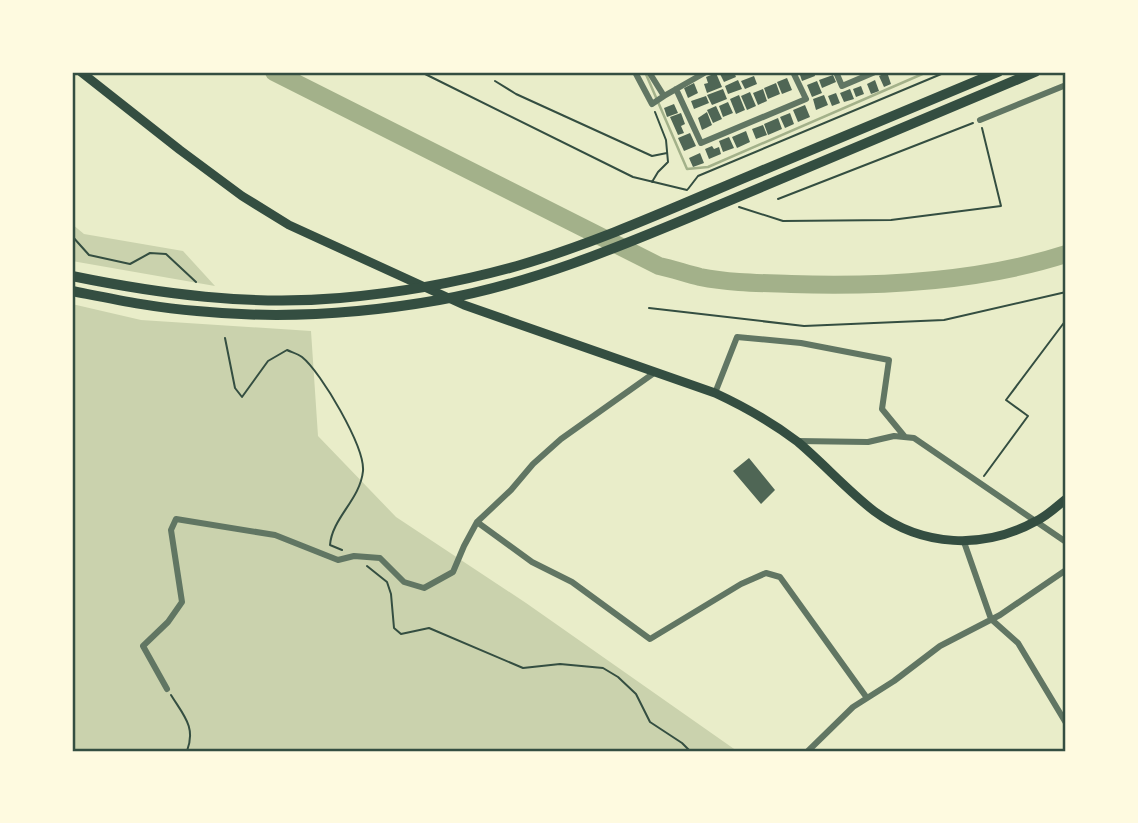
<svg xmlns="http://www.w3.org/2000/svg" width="1138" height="823" viewBox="0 0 1138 823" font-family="'Noto Sans',sans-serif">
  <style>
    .green { fill: #cad2ad }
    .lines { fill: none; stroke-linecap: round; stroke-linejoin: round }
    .stream { stroke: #a3b18a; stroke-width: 2.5 }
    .river { stroke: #a3b18a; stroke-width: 18 }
    .building { fill: #4f6655 }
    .path { stroke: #344e41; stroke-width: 2 }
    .minor { stroke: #617663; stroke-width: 6 }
    .secondary { stroke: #344e41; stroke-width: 9 }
    .motorway { stroke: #344e41; stroke-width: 10 }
    .neatline { fill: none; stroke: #344e41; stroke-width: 2.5 }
  </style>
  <rect width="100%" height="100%" fill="#e9edc9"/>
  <path class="green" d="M72,224L84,234L183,251L215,286L72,261Z
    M72,304L141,320L311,331L318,436L396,517L526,603L737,751H72Z"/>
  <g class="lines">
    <path class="stream" d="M645,72L687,169L708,167L927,72"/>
    <path class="river" d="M274,72L659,266C673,269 687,274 700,277C730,283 761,283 791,284C882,287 979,282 1066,254"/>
  </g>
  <path class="building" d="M726,72H734L736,77L724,82L720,74Z
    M799,72H814L815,76L802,81Z
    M887,72L891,84L884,87L879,76Z
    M716,73L722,87L707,93L704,84L708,83L706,77Z
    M833,75L836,82L822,88L819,80Z
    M754,76L757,84L745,89L741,81Z
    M787,78L792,90L782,94L777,82Z
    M738,80L742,89L728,94L725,86Z
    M875,80L879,91L871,94L867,84Z
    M817,81L822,93L812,97L807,85Z
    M694,83L698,93L688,98L684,88Z
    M776,83L780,94L768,99L764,88Z
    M861,86L864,94L856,97L853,89Z
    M723,89L727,99L712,105L707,95Z
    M763,89L767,101L758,105L753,93Z
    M850,89L854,99L844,102L840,93Z
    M750,92L756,106L747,110L741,96Z
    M836,93L840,103L832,106L828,96Z
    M739,95L745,110L736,114L730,99Z
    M824,95L828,105L816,110L813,99Z
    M706,96L709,103L694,109L691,101Z
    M728,102L733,113L723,117L719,106Z
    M674,104L678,113L667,117L664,108Z
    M805,105L810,117L798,122L793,110Z
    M716,106L722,119L713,123L707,110Z
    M707,112L712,125L702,130L698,118Z
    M681,113L685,124L681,126L684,133L678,135L670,117Z
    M790,113L794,124L785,128L780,117Z
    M778,118L782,129L768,135L764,124Z
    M763,125L767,135L756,139L752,129Z
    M746,131L750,142L737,148L732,137Z
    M690,133L696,146L684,151L678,138Z
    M729,137L734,148L723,152L719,141Z
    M712,146L714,149L719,147L721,154L709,159L705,149Z
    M700,153L704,163L693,167L689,158Z
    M749,458L775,490L761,504L733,471Z"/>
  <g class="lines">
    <path class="path" d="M421,72L633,177L687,190
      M495,81L516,94L652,156L667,153
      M652,182L658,172L668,162L666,140L655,112
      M688,189L698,176L946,72
      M778,199L973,123
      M739,207L783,221L891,220L1001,206L982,128
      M72,236L89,255L130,264L150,253L166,254L196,282
      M649,308L804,326L944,320L1066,292
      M225,338L235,388L242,397L268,361L287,350C291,352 298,354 302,357C321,372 365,447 363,471C360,500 332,518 330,545L342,550
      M984,476L1028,416L1006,400L1066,320
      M367,566L387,582L391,594L394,628L401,634L429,628L523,668L560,664L603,668L618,677L636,694L650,722L682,743L690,751
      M171,695C184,716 196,727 187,751"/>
    <path class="minor" d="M635,72L652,104L664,96
      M649,72L664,96L706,72
      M836,72L842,86L875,72
      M676,89L701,143L806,99L793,72
      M980,120L1066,85
      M715,393L737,337L801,343L889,360L882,409L905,437
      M797,441L868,442L894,436L914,438L1066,542
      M477,522L532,562L572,582L650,639L741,584L766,573L780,577L867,698
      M964,542L991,619L1018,643L1066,723
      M167,689L143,646L168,622L182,602L171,530L176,519L275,535L338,560L354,556L380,558L404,582L424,588L453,572L464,546L477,522L511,490L533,464L561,439L654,373
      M808,751L853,707L894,681L940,646L1000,615L1066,570"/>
    <path class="secondary" d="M81,72L180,150L242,196L289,225L464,305L715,393C743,406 773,423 798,442C824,464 847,490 874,511C922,547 984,550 1036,521C1047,516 1056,507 1066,499"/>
    <path class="motorway" d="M72,276C160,294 250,306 340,298C399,293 460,282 517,266C596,243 673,208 749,176C832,141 915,107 998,72
      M72,291C113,299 155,308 197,311C277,319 360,314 439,300C536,283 628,243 719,205C824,161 930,116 1035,72"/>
  </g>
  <rect width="1138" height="823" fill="none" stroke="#fefae0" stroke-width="147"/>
  <rect x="74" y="74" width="990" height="676" class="neatline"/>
</svg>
